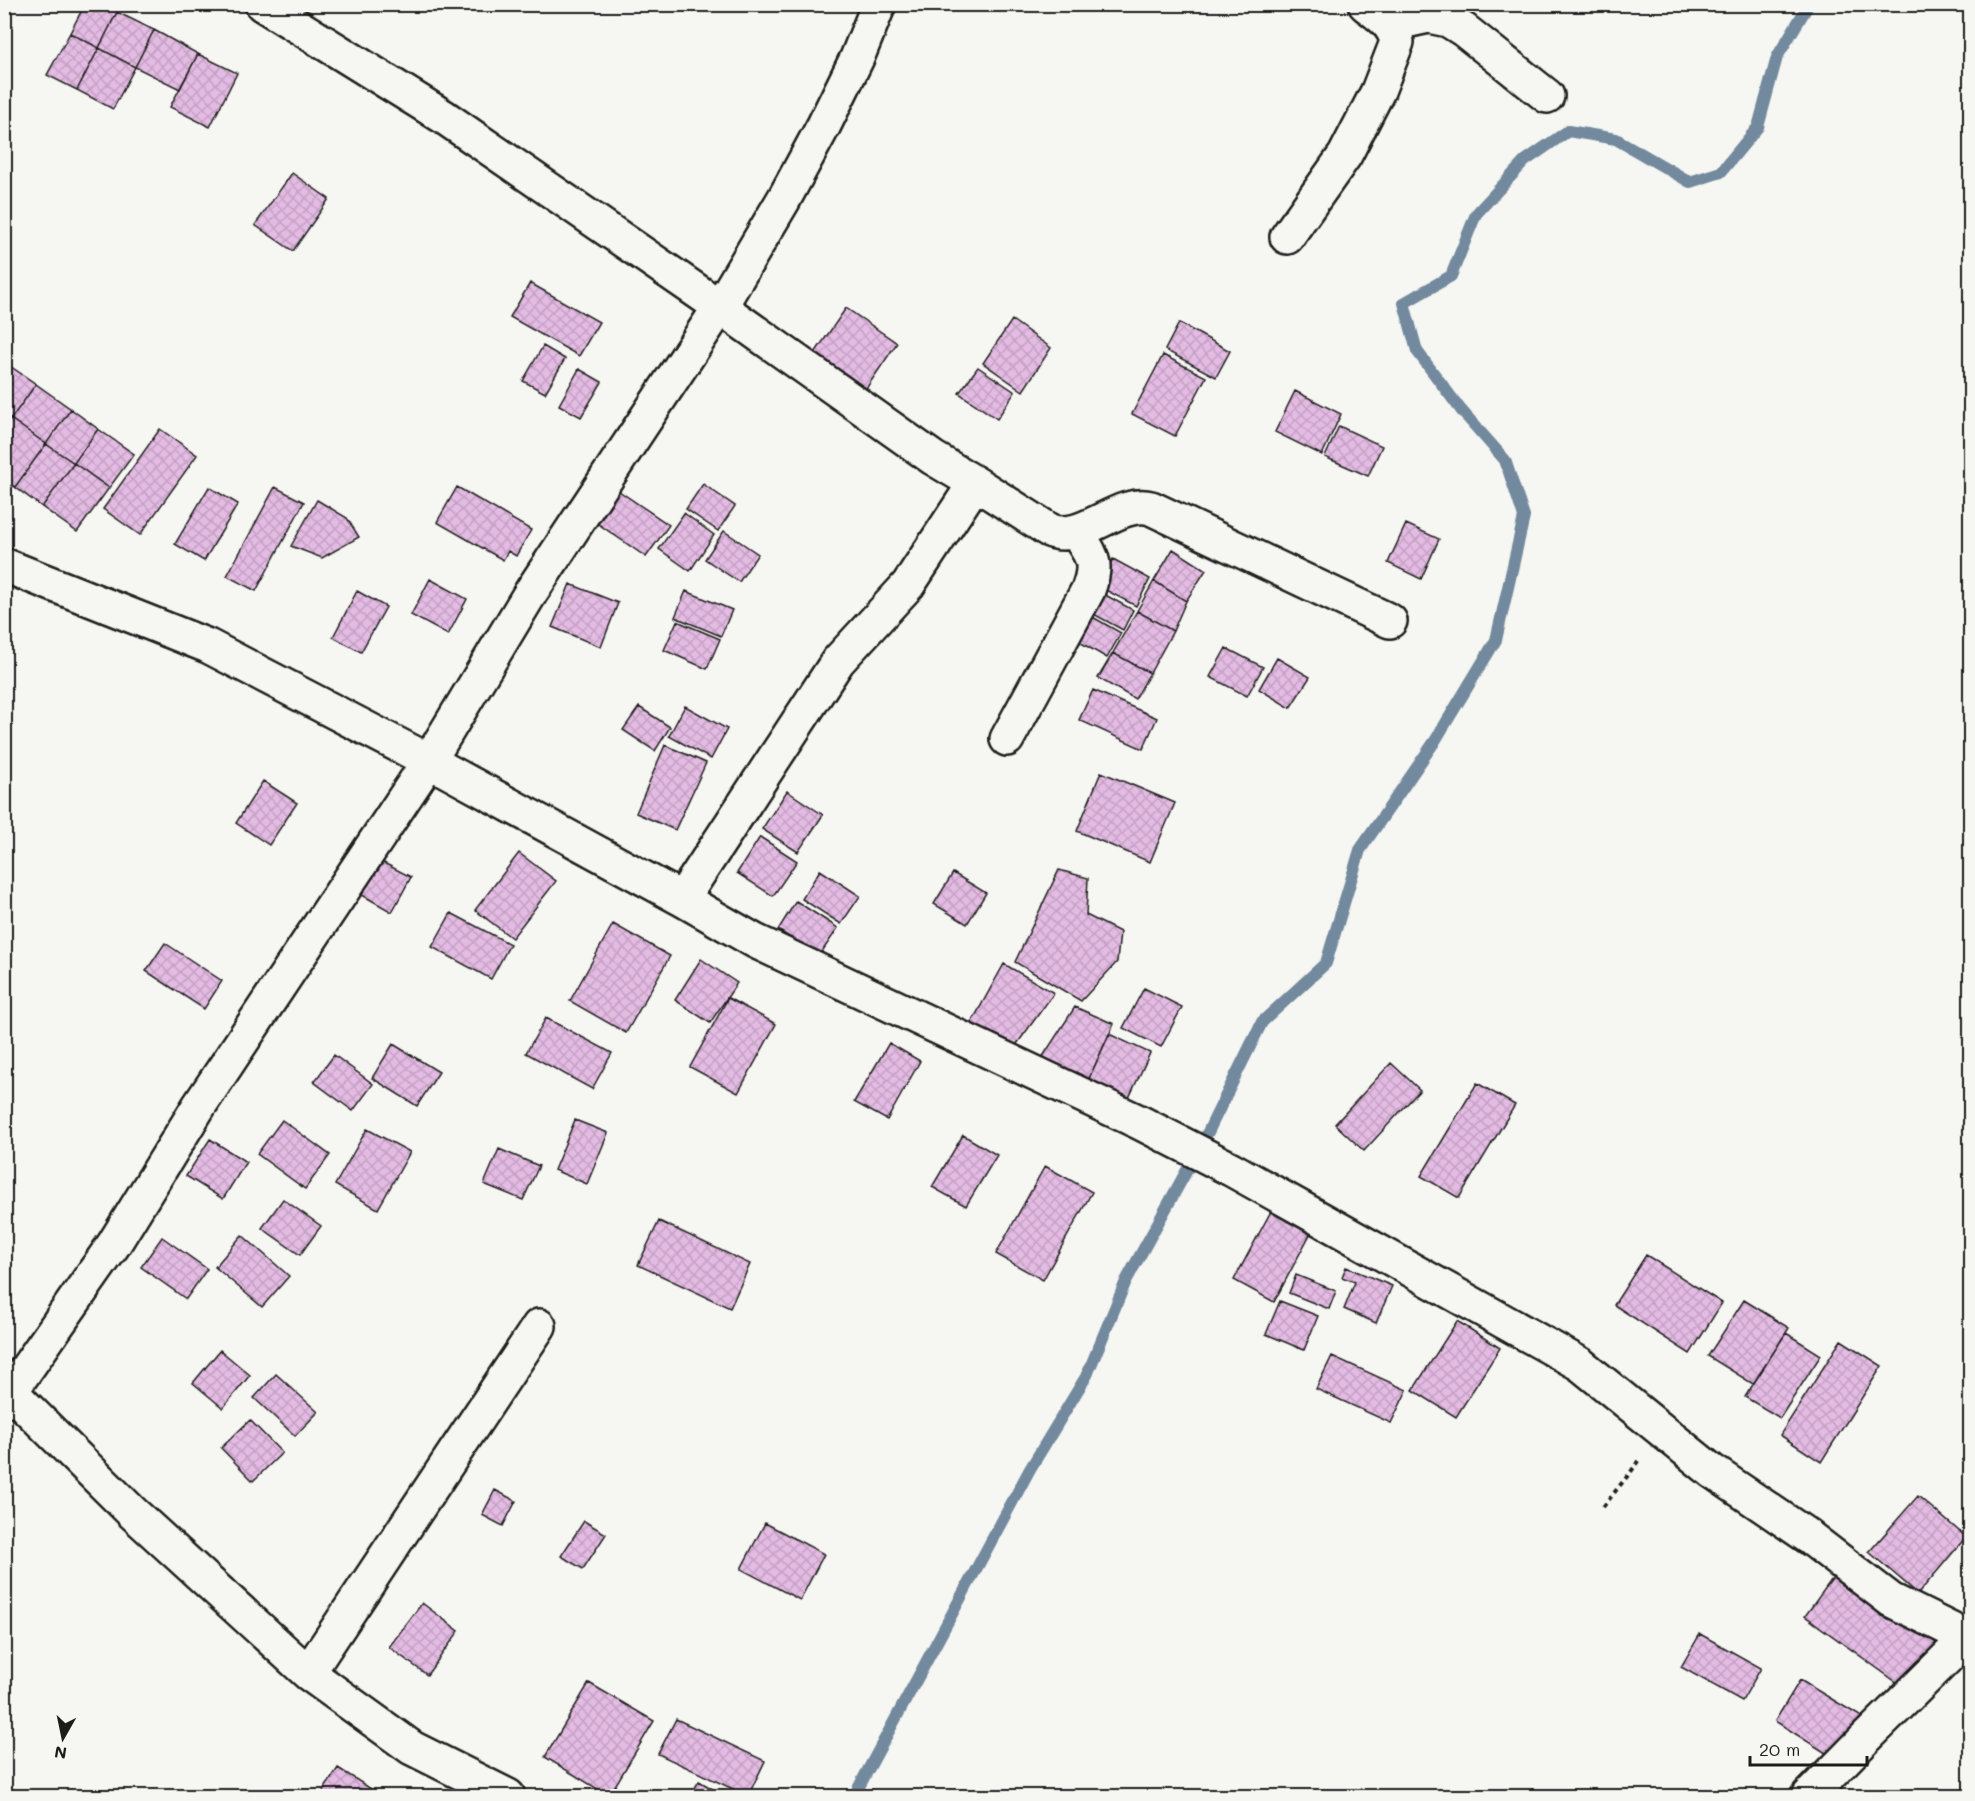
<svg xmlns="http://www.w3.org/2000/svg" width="1975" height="1801" viewBox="0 0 1975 1801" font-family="Mali,sans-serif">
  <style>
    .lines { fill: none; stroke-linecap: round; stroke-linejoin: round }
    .stream { stroke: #72899e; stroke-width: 12 }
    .building { fill: url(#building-cross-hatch); stroke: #1c1c1c; stroke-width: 1.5 }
    .minor-casing { stroke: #1c1c1c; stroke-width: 38 }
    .path { stroke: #1c1c1c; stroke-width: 4; stroke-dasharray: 4.5 4.5; stroke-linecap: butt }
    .minor { stroke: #f6f6f2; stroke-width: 33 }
  </style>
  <defs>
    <pattern id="building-cross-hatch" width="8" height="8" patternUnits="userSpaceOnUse" patternTransform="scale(1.5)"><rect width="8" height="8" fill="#e4bbe3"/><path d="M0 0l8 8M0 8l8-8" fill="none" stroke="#c3a0c2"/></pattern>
  </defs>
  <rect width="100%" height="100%" fill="#f6f6f2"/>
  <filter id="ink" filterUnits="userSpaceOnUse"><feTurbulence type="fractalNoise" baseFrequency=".0167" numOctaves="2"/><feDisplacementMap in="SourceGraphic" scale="12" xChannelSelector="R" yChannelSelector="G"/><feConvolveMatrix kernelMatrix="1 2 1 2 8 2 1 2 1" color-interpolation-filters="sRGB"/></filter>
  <g filter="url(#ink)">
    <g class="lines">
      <path class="stream" d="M854,1796L1030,1469L1087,1375L1126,1281L1208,1132L1262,1022L1326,963L1360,850L1435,741L1496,640L1524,517L1505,460L1461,410L1417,351L1404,303L1451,276L1476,214L1525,161L1568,131L1616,139L1690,182L1721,172L1758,127L1777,57L1809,4"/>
    </g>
    <path class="building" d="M85,4H103L117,12L99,48L70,33Z
      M117,12L154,30L135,67L99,48Z
      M154,30L198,54L180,89L135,67Z
      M70,33L99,48L77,90L47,75Z
      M99,48L135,67L113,109L77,90Z
      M198,54L237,73L210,127L170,107Z
      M292,173L329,199L293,251L255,225Z
      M530,283L599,322L579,356L510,317Z
      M846,308L897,343L859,399L808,363Z
      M1012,320L1051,348L1023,391L983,363Z
      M1179,323L1230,351L1216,377L1165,350Z
      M543,346L565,359L545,393L523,381Z
      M1163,355L1206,377L1175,436L1132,414Z
      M4,362L36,384L11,419L4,414Z
      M978,367L1015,392L997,419L959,393Z
      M579,369L602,382L581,417L559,405Z
      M36,384L71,409L46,444L11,419Z
      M1295,391L1341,414L1322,455L1275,432Z
      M71,409L98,429L74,463L46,444Z
      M11,419L46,444L15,487L4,480V428Z
      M1339,426L1382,446L1368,476L1325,457Z
      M98,429L134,454L109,488L74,463Z
      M160,429L197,455L140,535L103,509Z
      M46,444L74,463L42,507L15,487Z
      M74,463L109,488L77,532L42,507Z
      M703,484L735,506L718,531L686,509Z
      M209,487L238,504L204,561L175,544Z
      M275,487L304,502L256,591L227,576Z
      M457,487L531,530L516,556L508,551L503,560L437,522Z
      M619,491L669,525L646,557L597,523Z
      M317,500L347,518L359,537L322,558L291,546Z
      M684,513L714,535L690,571L659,549Z
      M1406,524L1439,539L1421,579L1388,563Z
      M724,531L758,554L739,582L705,559Z
      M1173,549L1206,570L1186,601L1154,581Z
      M1113,559L1150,579L1136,606L1098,586Z
      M430,579L467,599L448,635L411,615Z
      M1154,581L1186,601L1173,631L1137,611Z
      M570,584L618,603L601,647L552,627Z
      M357,591L386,607L361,652L333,637Z
      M686,591L732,610L721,636L675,617Z
      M1098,591L1133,610L1123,630L1088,611Z
      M1082,611L1121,633L1107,658L1069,636Z
      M1137,611L1173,631L1150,673L1113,653Z
      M677,621L720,639L707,669L664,650Z
      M1226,648L1263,667L1247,696L1210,677Z
      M1113,653L1150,673L1135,699L1098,678Z
      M1277,658L1310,677L1290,708L1259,689Z
      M1093,690L1157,718L1143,749L1079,720Z
      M685,706L727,729L711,759L669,736Z
      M639,707L670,727L655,751L623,730Z
      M665,745L706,763L675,830L636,813Z
      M1101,772L1175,803L1150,862L1077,831Z
      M263,781L297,803L269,845L236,823Z
      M787,791L823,815L798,852L762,829Z
      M760,837L797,861L773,896L737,873Z
      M519,853L556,881L512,938L475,910Z
      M380,861L411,877L392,912L362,895Z
      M820,870L860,896L841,924L802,899Z
      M1059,870L1088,878L1086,915L1120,932L1117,962L1081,1001L1015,962Z
      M953,873L986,893L967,924L934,904Z
      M796,901L838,928L819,956L778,930Z
      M451,913L510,944L491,979L432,947Z
      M613,924L670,956L626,1033L570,1001Z
      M165,943L222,981L204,1009L146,971Z
      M701,959L737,983L710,1023L675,1000Z
      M1004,964L1054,993L1014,1048L968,1029Z
      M1144,988L1182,1007L1161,1047L1123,1028Z
      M728,998L776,1024L738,1093L690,1067Z
      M1075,1007L1114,1024L1087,1083L1040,1061Z
      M546,1018L612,1053L592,1089L526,1053Z
      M1109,1034L1150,1053L1127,1102L1087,1083Z
      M889,1043L920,1061L887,1120L854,1102Z
      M393,1044L439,1072L417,1106L372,1078Z
      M334,1055L373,1084L353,1111L314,1082Z
      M1391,1063L1420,1090L1364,1151L1335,1124Z
      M1477,1083L1515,1105L1459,1198L1421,1176Z
      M282,1120L330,1155L305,1189L257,1154Z
      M575,1120L608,1133L587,1184L554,1170Z
      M367,1129L410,1152L378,1209L335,1185Z
      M963,1135L997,1155L966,1206L932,1187Z
      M210,1139L246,1162L223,1199L186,1176Z
      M499,1149L539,1166L523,1200L484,1184Z
      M1045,1166L1092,1192L1043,1280L996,1254Z
      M283,1199L321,1226L300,1255L262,1228Z
      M1276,1202L1316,1223L1274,1302L1234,1280Z
      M659,1221L750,1264L730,1308L638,1265Z
      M242,1235L289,1276L262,1307L215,1267Z
      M162,1237L207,1269L186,1299L141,1267Z
      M1646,1255L1722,1303L1690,1354L1614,1305Z
      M1346,1267L1392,1286L1376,1323L1344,1309L1355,1282L1342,1277Z
      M1296,1275L1336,1291L1329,1309L1289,1293Z
      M1744,1300L1789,1328L1753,1384L1708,1356Z
      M1280,1301L1318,1316L1304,1350L1266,1334Z
      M1457,1321L1500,1348L1456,1417L1413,1390Z
      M1786,1333L1821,1355L1780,1418L1745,1397Z
      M1841,1340L1882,1366L1821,1462L1780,1435Z
      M220,1350L250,1375L223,1408L193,1383Z
      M1332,1356L1407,1390L1391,1423L1316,1389Z
      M276,1374L318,1412L295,1436L254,1398Z
      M250,1420L282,1453L253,1481L221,1448Z
      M495,1490L516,1501L503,1526L482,1515Z
      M1918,1496L1966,1537L1918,1594L1869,1552Z
      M584,1521L606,1534L583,1569L561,1556Z
      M765,1523L824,1554L800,1600L741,1569Z
      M1837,1572L1942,1647L1910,1692L1805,1616Z
      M422,1603L459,1631L427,1675L389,1647Z
      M1700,1634L1761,1668L1742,1701L1681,1667Z
      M1800,1680L1865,1719L1840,1762L1775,1721Z
      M589,1683L654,1721L609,1796L545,1757Z
      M676,1719L765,1761L748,1796L658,1754Z
      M338,1768L371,1789L366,1796H320Z
      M699,1781L725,1796H690Z"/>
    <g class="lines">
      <defs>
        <path id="minor" d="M262,4L444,117L720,307L933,458L975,483L908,585L838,661L682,899
          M1392,26L1406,21L1429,16L1448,20L1464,30L1547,96
          M1287,237L1345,155L1378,91L1397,42C1394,24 1379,15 1365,4
          M975,483L1049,530C1082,545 1117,499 1151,508L1390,621
          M4,565L208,646L429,761L682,899L755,941L1139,1122L1231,1169L1580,1364L1712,1471L1809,1537L1891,1600L1968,1638
          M1007,739L1088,590C1099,560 1091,556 1076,531
          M4,1388L12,1393L133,1513L308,1673L412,1748L508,1796
          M4,1401L114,1244L199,1106L429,761L531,592L720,307L784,199L824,125L857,58L879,4
          M308,1673L539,1326
          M1809,1796L1866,1738L1970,1635"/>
      </defs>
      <use href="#minor" class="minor-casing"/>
      <path class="path" d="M1603,1507L1640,1460"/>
      <use href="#minor" class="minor"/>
    </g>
  </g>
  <rect width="1975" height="1801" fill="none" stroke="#f6f6f2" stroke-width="24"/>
  <rect x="12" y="12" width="1951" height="1777" fill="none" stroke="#1c1c1c" stroke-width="2" filter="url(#ink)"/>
  <g transform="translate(63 1738) rotate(189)" stroke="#f6f6f2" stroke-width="4.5" paint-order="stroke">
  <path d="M0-4.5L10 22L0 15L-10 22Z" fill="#1c1c1c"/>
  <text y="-9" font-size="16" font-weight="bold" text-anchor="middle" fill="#1c1c1c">N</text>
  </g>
  <path d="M1750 1756v9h117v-9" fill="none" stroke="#1c1c1c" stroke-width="3"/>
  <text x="1759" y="1756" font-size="18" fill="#1c1c1c" stroke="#f6f6f2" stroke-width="4.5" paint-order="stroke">20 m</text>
</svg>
